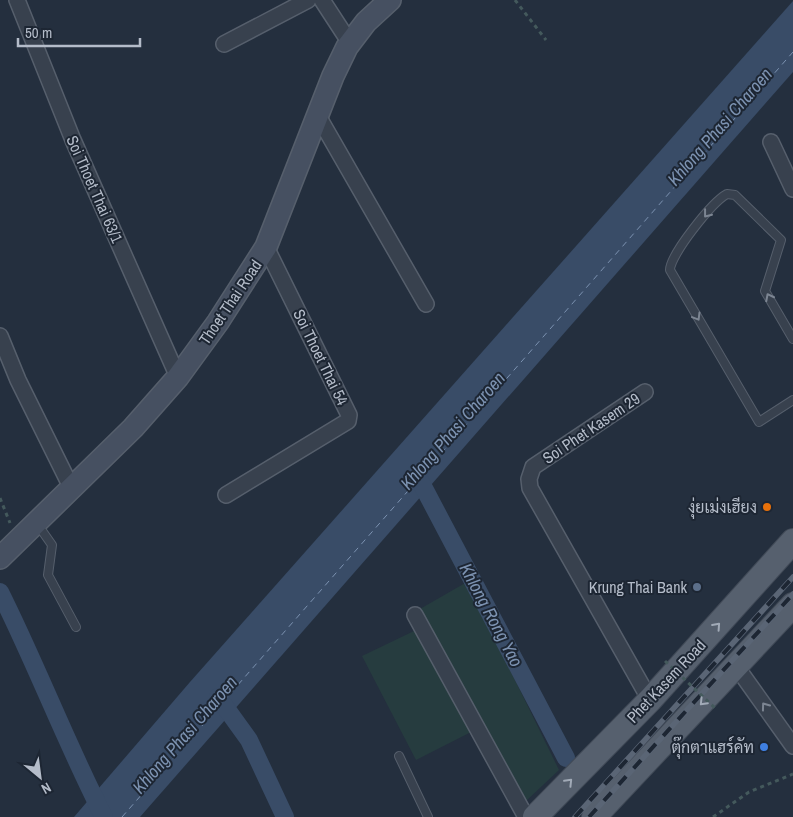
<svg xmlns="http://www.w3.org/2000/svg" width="793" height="817" viewBox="0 0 793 817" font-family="'Archivo Narrow',Sarabun,sans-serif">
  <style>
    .green { fill: #263c3f }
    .water { fill: #394c67 }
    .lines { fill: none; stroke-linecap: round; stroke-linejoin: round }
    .canal { stroke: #394c67; stroke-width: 18 }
    .ferry { stroke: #7c92b1; stroke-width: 1; stroke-dasharray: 6 5; stroke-linecap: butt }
    .lane-casing { stroke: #565f6c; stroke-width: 10 }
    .street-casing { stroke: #565f6c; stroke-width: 18 }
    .secondary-casing { stroke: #565f6c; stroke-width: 24 }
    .primary-casing { stroke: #414a57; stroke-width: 26 }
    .path { stroke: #44595c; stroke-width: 3; stroke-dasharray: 4 4; stroke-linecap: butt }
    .lane { stroke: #38414e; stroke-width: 8 }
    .street { stroke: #38414e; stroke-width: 15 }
    .secondary { stroke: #465061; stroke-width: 21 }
    .primary { stroke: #56606e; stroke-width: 24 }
    .rail-casing { stroke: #5a6575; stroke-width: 5.5 }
    .rail { stroke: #1d2633; stroke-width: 4; stroke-dasharray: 11; stroke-linecap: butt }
    .path-bridge { stroke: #44595c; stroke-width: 3; stroke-dasharray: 4 4; stroke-linecap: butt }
    .oneway { stroke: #7c8592 }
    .oneway2 { stroke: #a1aab7 }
    .food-dot { fill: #e8710a; stroke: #1d2633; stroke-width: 2 }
    .service-dot { fill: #5c6f8a; stroke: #1d2633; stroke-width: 2 }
    .shop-dot { fill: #3f7fe0; stroke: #1d2633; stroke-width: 2 }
    .labels { text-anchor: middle; stroke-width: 4; stroke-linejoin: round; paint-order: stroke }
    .street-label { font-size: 16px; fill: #b4bcc9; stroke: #1d2633 }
    .poi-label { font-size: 16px; fill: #b4bcc9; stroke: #1d2633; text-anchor: end }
    .water-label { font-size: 18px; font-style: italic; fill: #7c92b1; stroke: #1d2633 }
  </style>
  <rect width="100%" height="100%" fill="#242f3e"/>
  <path class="green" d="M467,582L559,770L525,802L481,727L416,760L362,656L414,631L406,617Z"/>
  <path class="water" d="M793,1V72L140,817H74L190,682Z"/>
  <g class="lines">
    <path class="canal" d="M416,473L566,758
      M0,592C37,666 66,743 104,817
      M218,697L249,740L285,817"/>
    <path class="ferry" d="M122,817L793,52"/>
    <defs>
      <path id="lane" d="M793,339L765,291L781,240L735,195L727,194C712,202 670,255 670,270L759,422L793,400
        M38,525L52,545L48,575L76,627
        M399,756L428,817"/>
      <path id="street" d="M17,0L73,140L178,377
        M322,0L350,43
        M224,44L308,0
        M318,116L426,304
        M771,142L793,189
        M0,336L18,380L72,489
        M645,392L533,467L529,479L530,488L650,700
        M226,495L348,421L349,415L266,247
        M415,615L526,817
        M736,666L793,746"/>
      <path id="secondary" d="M0,558L133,428L178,377L218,322L266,247L333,76L347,47L366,22L390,0"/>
      <path id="primary" d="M535,817L650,700L793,541
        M594,817L793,605"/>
    </defs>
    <use href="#lane" class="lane-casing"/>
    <use href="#street" class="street-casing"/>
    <use href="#secondary" class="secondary-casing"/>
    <use href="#primary" class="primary-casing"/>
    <path class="path" d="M515,0L546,40
      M0,498L10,523
      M713,817L749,792L793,774"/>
    <use href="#lane" class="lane"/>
    <use href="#street" class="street"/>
    <use href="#secondary" class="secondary"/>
    <use href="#primary" class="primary"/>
    <defs>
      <path id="rail" d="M575,817L793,577
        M589,817L793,594"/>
    </defs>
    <use href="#rail" class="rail-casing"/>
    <use href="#rail" class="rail"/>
    <path class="path-bridge" d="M665,661L715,708"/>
  </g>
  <defs><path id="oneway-chevron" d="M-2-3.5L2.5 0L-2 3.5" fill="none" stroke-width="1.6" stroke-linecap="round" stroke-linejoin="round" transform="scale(1.25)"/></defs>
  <g class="oneway">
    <use href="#oneway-chevron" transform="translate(707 214) rotate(128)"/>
    <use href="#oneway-chevron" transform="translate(769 297) rotate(-117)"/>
    <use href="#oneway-chevron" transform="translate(697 317) rotate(59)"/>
    <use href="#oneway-chevron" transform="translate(765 706) rotate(-126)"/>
  </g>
  <g class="oneway2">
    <use href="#oneway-chevron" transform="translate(717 626) rotate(-48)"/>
    <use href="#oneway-chevron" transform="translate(703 702) rotate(134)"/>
    <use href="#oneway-chevron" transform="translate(569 782) rotate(-46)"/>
  </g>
  <circle class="food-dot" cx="767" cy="507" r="5"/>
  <circle class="service-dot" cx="697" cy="587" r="5"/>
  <circle class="shop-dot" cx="764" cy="747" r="5"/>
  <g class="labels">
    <g class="street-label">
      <text transform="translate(95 189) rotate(66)" y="6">Soi Thoet Thai 63/1</text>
      <text transform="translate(230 302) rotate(-56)" y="6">Thoet Thai Road</text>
      <text transform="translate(321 357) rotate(64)" y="6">Soi Thoet Thai 54</text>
      <text transform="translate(591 428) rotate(-34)" y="6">Soi Phet Kasem 29</text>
      <text transform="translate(666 681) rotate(-47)" y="6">Phet Kasem Road</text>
    </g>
    <g class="poi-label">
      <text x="757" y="513">งุ่ยเม่งเฮียง</text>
      <text x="687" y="593">Krung Thai Bank</text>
      <text x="754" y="753">ตุ๊กตาแฮร์คัท</text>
    </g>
    <g class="water-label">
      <text transform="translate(720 127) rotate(-49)" y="6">Khlong Phasi Charoen</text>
      <text transform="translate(453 431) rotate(-49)" y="6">Khlong Phasi Charoen</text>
      <text transform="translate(491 615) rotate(62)" y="6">Khlong Rong Yao</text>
      <text transform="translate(185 735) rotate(-49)" y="6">Khlong Phasi Charoen</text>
    </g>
  </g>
  <g transform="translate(40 777) rotate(151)" stroke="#1d2633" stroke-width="4" paint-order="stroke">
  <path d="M0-4L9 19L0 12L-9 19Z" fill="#b4bcc9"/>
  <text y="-8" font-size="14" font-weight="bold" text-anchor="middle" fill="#b4bcc9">N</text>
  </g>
  <path d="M18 38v8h122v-8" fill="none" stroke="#b4bcc9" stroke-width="2.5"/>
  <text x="25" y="38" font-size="15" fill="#b4bcc9" stroke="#1d2633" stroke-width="4" paint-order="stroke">50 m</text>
</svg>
